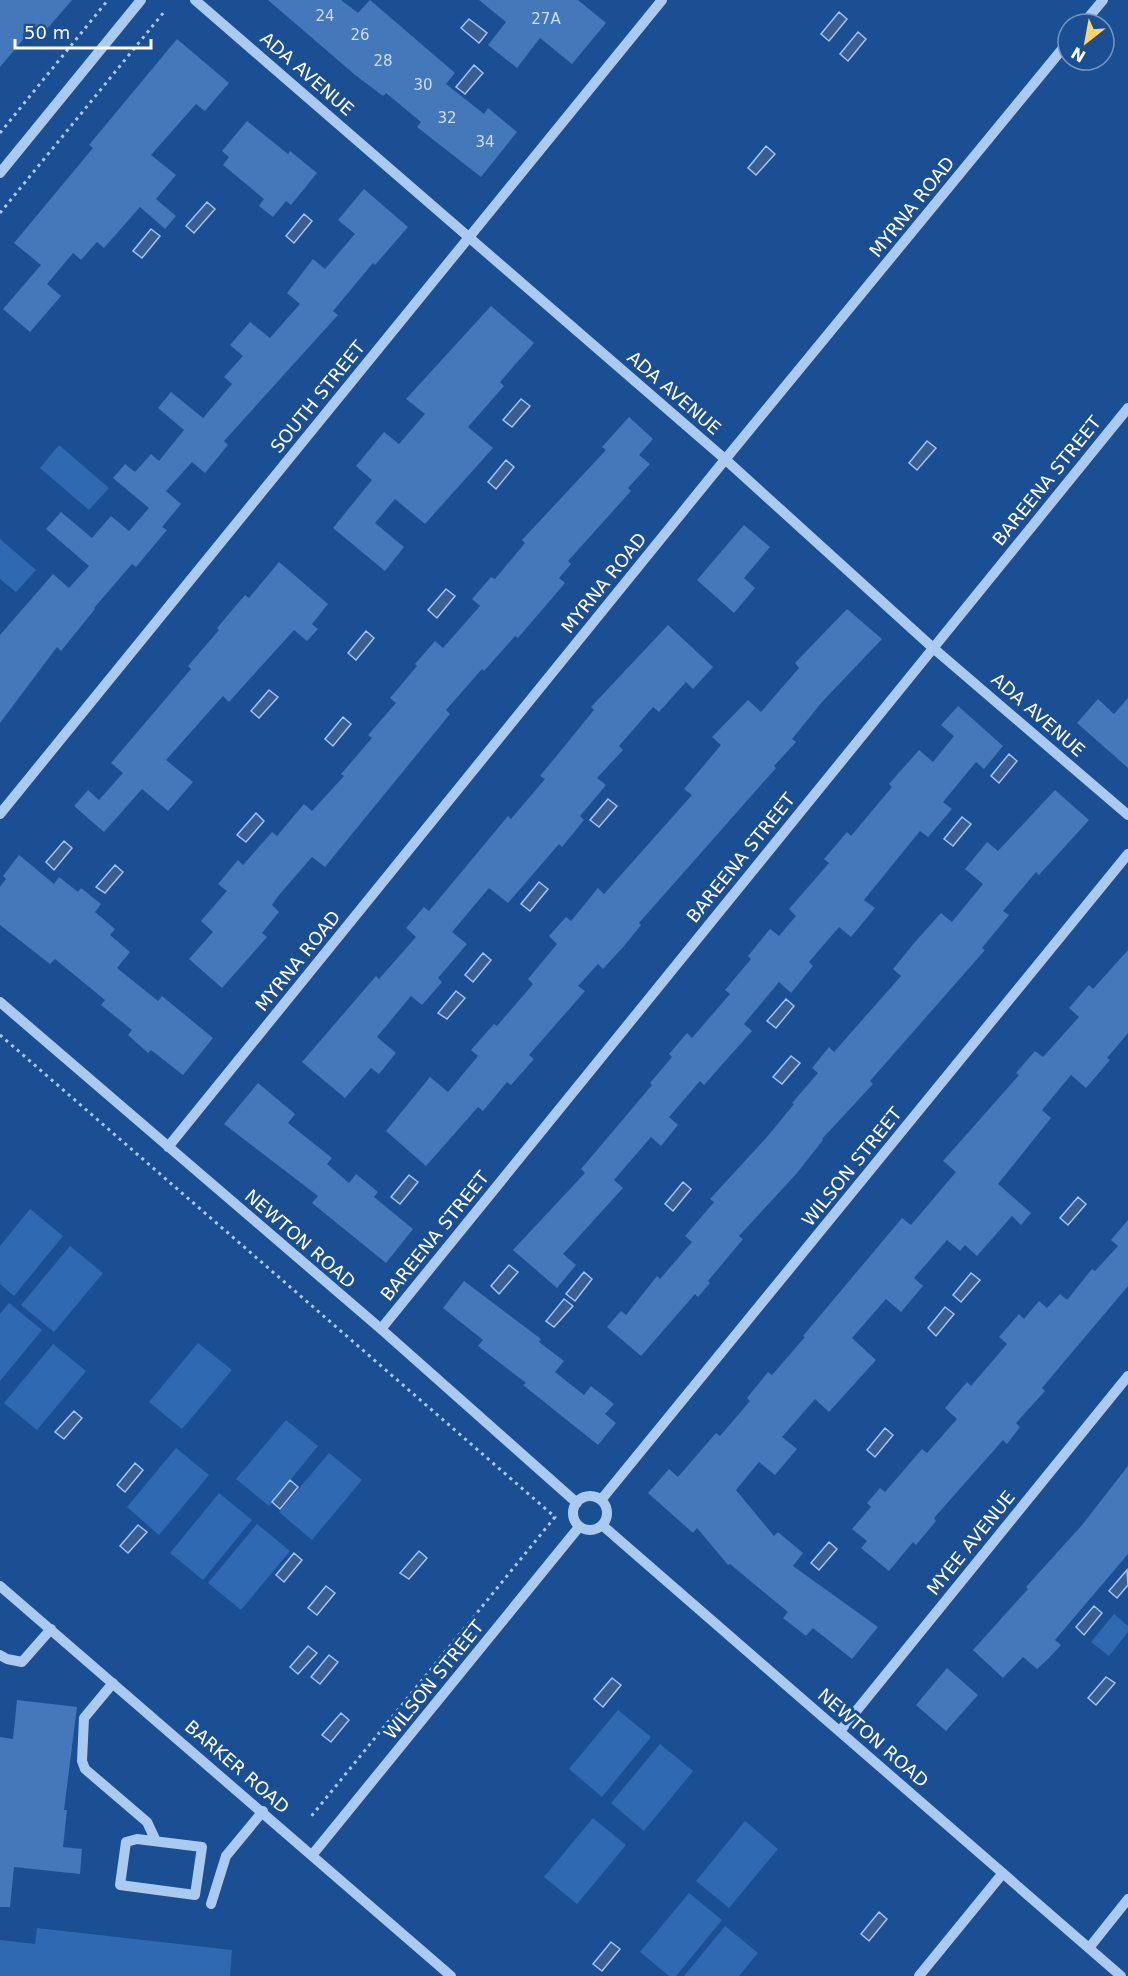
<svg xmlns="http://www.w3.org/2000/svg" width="1128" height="1976" viewBox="0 0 1128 1976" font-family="'DejaVu Sans',sans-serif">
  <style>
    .green { fill: #2e69b2 }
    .water { fill: #395f91; stroke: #9ec5f1; stroke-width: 1.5 }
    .building { fill: #4378bb }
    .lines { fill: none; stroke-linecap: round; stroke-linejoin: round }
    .path { stroke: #abcaef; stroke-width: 3; stroke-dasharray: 3 4.5; stroke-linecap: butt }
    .minor { stroke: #abcaef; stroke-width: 10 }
    .labels { text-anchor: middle; stroke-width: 6; stroke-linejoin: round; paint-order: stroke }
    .number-label { font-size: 15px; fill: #d0ddee }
    .street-label { font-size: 18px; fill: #fff; stroke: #1a4f94 }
  </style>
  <rect width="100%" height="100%" fill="#1a4f94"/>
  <path class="green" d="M59,445L109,488L89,510L40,468Z
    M0,539L36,570L16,592L0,579Z
    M30,1209L63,1236L14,1296L0,1284V1246Z
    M70,1246L103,1273L54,1332L21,1305Z
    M9,1303L42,1330L0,1381V1314Z
    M198,1343L232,1370L182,1429L149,1402Z
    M53,1344L86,1371L37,1430L4,1403Z
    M286,1420L318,1446L269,1506L236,1479Z
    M176,1448L209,1475L159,1535L127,1507Z
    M329,1453L362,1480L312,1540L279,1512Z
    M219,1493L252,1520L203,1580L170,1553Z
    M257,1524L290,1551L241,1610L208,1583Z
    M1114,1614L1128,1626V1632L1109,1656L1091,1642Z
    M618,1710L651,1737L602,1797L569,1769Z
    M660,1744L693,1771L644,1831L611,1803Z
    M593,1818L626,1845L577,1904L544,1877Z
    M745,1821L778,1849L729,1908L696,1881Z
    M689,1893L722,1920L676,1976H669L640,1952Z
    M725,1926L758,1953L739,1976H684Z
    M37,1928L232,1950L230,1976H0V1940L35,1944Z"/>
  <path class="water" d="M839,12L847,19L829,41L821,34Z
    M469,19L487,33L479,43L461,28Z
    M858,32L866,39L848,61L840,54Z
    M474,65L483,73L465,94L456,87Z
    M766,146L775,154L756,175L748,168Z
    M207,202L215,209L194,233L186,226Z
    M304,214L312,221L294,243L286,236Z
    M151,229L160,236L142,258L133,251Z
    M521,399L530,406L512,427L503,420Z
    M927,441L936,448L917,470L909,463Z
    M506,460L514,467L496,489L488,482Z
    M446,589L455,596L437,618L428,610Z
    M366,631L374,638L356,660L348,653Z
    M269,690L278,697L259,718L251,711Z
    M343,717L351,724L333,746L325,739Z
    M1009,754L1017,761L999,783L991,776Z
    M608,799L617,806L599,827L590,820Z
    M256,813L264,821L246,842L237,835Z
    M962,817L971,824L953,846L944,839Z
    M64,841L72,848L54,870L46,862Z
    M115,865L123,872L105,893L96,887Z
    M539,882L548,889L530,911L521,904Z
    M483,953L491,960L473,982L465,975Z
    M456,991L465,998L447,1019L438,1013Z
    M786,999L794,1006L776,1028L767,1021Z
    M791,1056L800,1063L782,1084L773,1077Z
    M409,1175L418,1182L400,1204L391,1197Z
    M683,1182L691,1189L673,1211L665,1204Z
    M1078,1197L1086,1204L1068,1225L1060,1218Z
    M509,1265L518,1272L499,1294L491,1286Z
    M584,1272L592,1279L575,1301L566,1294Z
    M971,1273L980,1280L961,1302L953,1295Z
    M564,1299L573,1306L554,1327L546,1321Z
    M945,1307L954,1314L936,1336L928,1328Z
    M74,1411L82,1418L64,1439L55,1432Z
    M885,1428L893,1435L875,1457L867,1450Z
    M135,1463L143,1470L125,1492L117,1485Z
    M290,1480L298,1487L280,1509L272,1502Z
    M138,1525L147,1532L128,1553L120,1546Z
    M829,1542L837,1549L819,1570L811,1563Z
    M419,1551L427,1558L409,1579L400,1573Z
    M294,1553L302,1560L284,1582L276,1575Z
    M1127,1570L1128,1585L1117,1598L1109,1591Z
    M326,1586L335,1593L317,1615L308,1608Z
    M1094,1606L1102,1613L1084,1635L1076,1627Z
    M308,1646L317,1653L298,1674L290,1667Z
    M329,1655L338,1662L320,1684L311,1677Z
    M1106,1677L1115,1683L1096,1705L1088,1698Z
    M612,1678L621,1685L603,1707L594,1699Z
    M341,1713L349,1720L331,1742L322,1735Z
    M879,1912L887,1919L869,1941L861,1934Z
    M611,1942L620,1949L602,1971L593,1964Z"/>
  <path class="building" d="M0,0H72L40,37L31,30L0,67Z
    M268,0H341L358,13L370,0L455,73L446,84L484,114L488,108L517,132L481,177L417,127L421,122L386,93L383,96L354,74Z
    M479,0H578L606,23L572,64L540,38L517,68L488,45L506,22Z
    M177,39L229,83L205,111L196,104L151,155L176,175L156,199L176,216L165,229L140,207L104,248L97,242L81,260L73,253L47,284L61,296L30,332L3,309L41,265L14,243L93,148L89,145Z
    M247,121L288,154L290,151L317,173L291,205L286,201L273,217L259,206L264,199L223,165L229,157L222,151Z
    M364,189L408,227L375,265L373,263L333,311L338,315L224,441L228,445L205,473L192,462L166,491L181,504L162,527L167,530L136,567L132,564L94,608L95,609L61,651L57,647L0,723V635L53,574L69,588L89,566L46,529L61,512L92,538L111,516L129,531L149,508L113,478L125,464L135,472L151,454L159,461L184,430L158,408L171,392L203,418L232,384L224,377L243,356L230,345L250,322L270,338L300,304L287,293L313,259L325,269L355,234L338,220Z
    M491,306L534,343L500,382L504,386L468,427L493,448L425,524L395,499L375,523L404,547L385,571L333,528L372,480L356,466L384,432L399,444L425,414L406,399Z
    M629,417L653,439L639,455L650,464L628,488L631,491L568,561L571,564L559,578L565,583L518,638L515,636L484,671L482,669L446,710L450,714L325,867L312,857L279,895L272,905L279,912L262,933L267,937L222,988L189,959L213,932L201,921L227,891L218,884L238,860L243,865L272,832L277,836L304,804L312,811L344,776L341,774L372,738L368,735L396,703L390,698L417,666L415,664L435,641L443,648L480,606L472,599L491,577L495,579L525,543L522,540L606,450L602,447Z
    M744,525L770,547L744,578L755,588L734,613L697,580Z
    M279,562L328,604L312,624L318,629L307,641L294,630L229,702L223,696L166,760L193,782L168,811L142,789L104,832L74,806L88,790L99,800L123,773L111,763L191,669L188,666L219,630L217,628L245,595L249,598Z
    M847,609L882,639L822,702L792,739L796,742L774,766L776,768L639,923L641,925L624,946L603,969L598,964L578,986L585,991L529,1055L534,1059L511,1085L507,1082L483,1111L478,1107L426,1166L386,1131L430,1077L448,1092L478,1056L471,1050L494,1024L497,1026L533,984L528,979L557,944L549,936L566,917L571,921L598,888L604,894L692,795L684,789L721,745L712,737L748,700L761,712L799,668L795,663Z
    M668,625L713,667L693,689L686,682L659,712L653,707L619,746L623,750L597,778L606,785L580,816L584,820L562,847L559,844L508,903L489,888L452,932L467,944L438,978L442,982L422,1005L411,996L377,1037L396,1053L379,1074L371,1068L345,1098L302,1062L376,976L379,979L416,937L406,928L424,907L429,911L508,816L511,819L545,779L540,776L594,710L591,707Z
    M1128,698V768L1077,723L1098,699L1114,714Z
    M958,706L1003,746L984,769L976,762L943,802L952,809L928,837L920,831L864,900L875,908L851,937L839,927L809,962L813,966L791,993L779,982L744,1024L752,1031L704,1085L700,1081L669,1117L678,1125L661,1146L651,1137L614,1180L623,1188L563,1254L576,1265L557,1288L513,1250L585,1173L581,1169L652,1085L650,1083L672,1057L669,1054L687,1033L692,1038L730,994L725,990L751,959L748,956L770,929L779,936L796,916L789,909L829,863L824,859L847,832L851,836L892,787L889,784L919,750L933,762L954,736L941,725Z
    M1055,790L1089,820L1039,875L1036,872L1003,911L1009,915L982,948L985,950L870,1081L873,1084L822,1139L823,1140L797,1173L739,1236L743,1239L708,1281L710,1283L698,1297L695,1294L641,1356L607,1327L621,1311L626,1315L657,1276L660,1279L692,1242L685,1236L714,1202L710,1199L767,1137L794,1104L792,1103L818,1073L812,1068L829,1047L834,1052L901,976L893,969L915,942L941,913L952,922L983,884L965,869L987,842L998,851Z
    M19,855L54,884L59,877L78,892L81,888L101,904L95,912L115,929L110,935L130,952L117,968L158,1001L162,996L213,1038L183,1075L151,1050L148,1053L128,1035L132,1030L101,1005L105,1000L55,959L50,964L0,925V887L6,879L3,876Z
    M1128,950V1033L1107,1058L1110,1060L1086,1088L1071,1075L1042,1110L1051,1118L998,1184L1031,1213L1021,1225L1012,1216L977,1256L965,1245L960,1251L947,1240L914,1278L923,1286L901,1312L886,1299L852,1338L876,1360L829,1412L815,1399L782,1437L797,1449L775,1475L759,1462L736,1490L774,1536L778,1532L803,1553L793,1566L878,1627L852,1659L813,1628L806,1636L783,1618L788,1612L730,1564L728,1565L697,1528L693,1533L648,1493L669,1469L678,1477L716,1433L720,1436L750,1401L747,1398L768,1372L772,1375L805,1337L803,1336L902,1218L911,1225L956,1172L943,1161L1019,1075L1016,1073L1035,1051L1043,1057L1079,1017L1069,1008L1089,985L1093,989Z
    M258,1083L295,1114L288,1123L332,1158L327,1164L349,1183L356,1174L378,1192L374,1197L413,1229L386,1263L312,1203L318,1196L224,1124Z
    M1128,1220V1286L1042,1388L1045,1391L1016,1423L1020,1427L1007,1444L1003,1440L934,1518L936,1521L916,1545L913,1542L889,1571L861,1548L867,1541L852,1529L871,1507L867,1503L880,1488L885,1492L922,1449L927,1453L957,1419L945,1408L967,1382L971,1386L1007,1344L999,1337L1019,1314L1024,1319L1039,1301L1047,1308L1060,1294L1067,1300L1092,1269L1095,1271L1118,1246L1111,1240Z
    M464,1281L541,1339L539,1342L564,1361L555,1372L584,1395L591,1386L614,1404L605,1414L616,1423L598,1445L523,1385L526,1383L478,1346L483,1340L443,1308Z
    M1128,1466V1554L1055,1640L1061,1645L1048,1659L1037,1669L1023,1657L1003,1678L973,1650L1028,1589L1026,1587L1082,1525Z
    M947,1668L978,1695L946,1731L916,1705Z
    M17,1700L77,1707L64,1810H67L63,1847L82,1849L80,1874L14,1867L10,1907H0V1737L13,1739Z"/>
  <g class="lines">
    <path class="path" d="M0,133L108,0
      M0,213L164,12
      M0,1035L555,1517L309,1819"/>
    <path class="minor" d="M195,0L726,460L932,647L1128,815
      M1083,24L1103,0
      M0,173L141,0
      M0,814L662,0
      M0,1002L381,1329L577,1503
      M168,1147L719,467L1068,42
      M381,1329L1128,408
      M573 1513a17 17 0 1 1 34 0a17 17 0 1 1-34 0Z
      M601,1500L1128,854
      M602,1525L1121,1976
      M0,1586L451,1976
      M0,1655L7,1659L22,1662L51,1629
      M113,1683L84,1718L82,1761L85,1769L147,1822L155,1839
      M840,1731L1128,1376
      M137,1839L202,1847L195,1895L120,1885L126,1842Z
      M313,1854L579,1527
      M211,1904L226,1856L263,1811
      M1089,1948L1128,1899
      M919,1976L1003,1873"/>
  </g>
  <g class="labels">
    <g class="number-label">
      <text x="325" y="21">24</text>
      <text x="546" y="24">27A</text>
      <text x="360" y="40">26</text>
      <text x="383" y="66">28</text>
      <text x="423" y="90">30</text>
      <text x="447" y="123">32</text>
      <text x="485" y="147">34</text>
    </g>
    <g class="street-label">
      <text transform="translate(307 74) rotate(41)" y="6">ADA AVENUE</text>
      <text transform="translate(912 207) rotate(-51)" y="6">MYRNA ROAD</text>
      <text transform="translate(674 393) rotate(41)" y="6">ADA AVENUE</text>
      <text transform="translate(318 397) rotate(-51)" y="6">SOUTH STREET</text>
      <text transform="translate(1047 481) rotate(-51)" y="6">BAREENA STREET</text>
      <text transform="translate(604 583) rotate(-51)" y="6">MYRNA ROAD</text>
      <text transform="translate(1038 715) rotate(41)" y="6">ADA AVENUE</text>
      <text transform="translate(741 858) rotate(-51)" y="6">BAREENA STREET</text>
      <text transform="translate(298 961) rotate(-51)" y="6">MYRNA ROAD</text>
      <text transform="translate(852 1167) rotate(-51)" y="6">WILSON STREET</text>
      <text transform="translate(435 1236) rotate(-51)" y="6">BAREENA STREET</text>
      <text transform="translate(300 1239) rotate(41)" y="6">NEWTON ROAD</text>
      <text transform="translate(971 1543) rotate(-51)" y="6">MYEE AVENUE</text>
      <text transform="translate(434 1680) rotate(-51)" y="6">WILSON STREET</text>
      <text transform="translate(873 1738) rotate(41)" y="6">NEWTON ROAD</text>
      <text transform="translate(237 1767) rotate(41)" y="6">BARKER ROAD</text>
    </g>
  </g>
  <g transform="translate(1086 42) rotate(211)"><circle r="28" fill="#1a4f94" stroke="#7695bf" stroke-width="1.5"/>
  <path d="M0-4.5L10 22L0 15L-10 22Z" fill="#ffd46a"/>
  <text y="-9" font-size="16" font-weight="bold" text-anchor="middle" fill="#ffffff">N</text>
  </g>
  <path d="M15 39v9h136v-9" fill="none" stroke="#ffffff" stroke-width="3"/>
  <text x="24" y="39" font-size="18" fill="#ffffff" stroke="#1a4f94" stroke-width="4.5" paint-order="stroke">50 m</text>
</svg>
